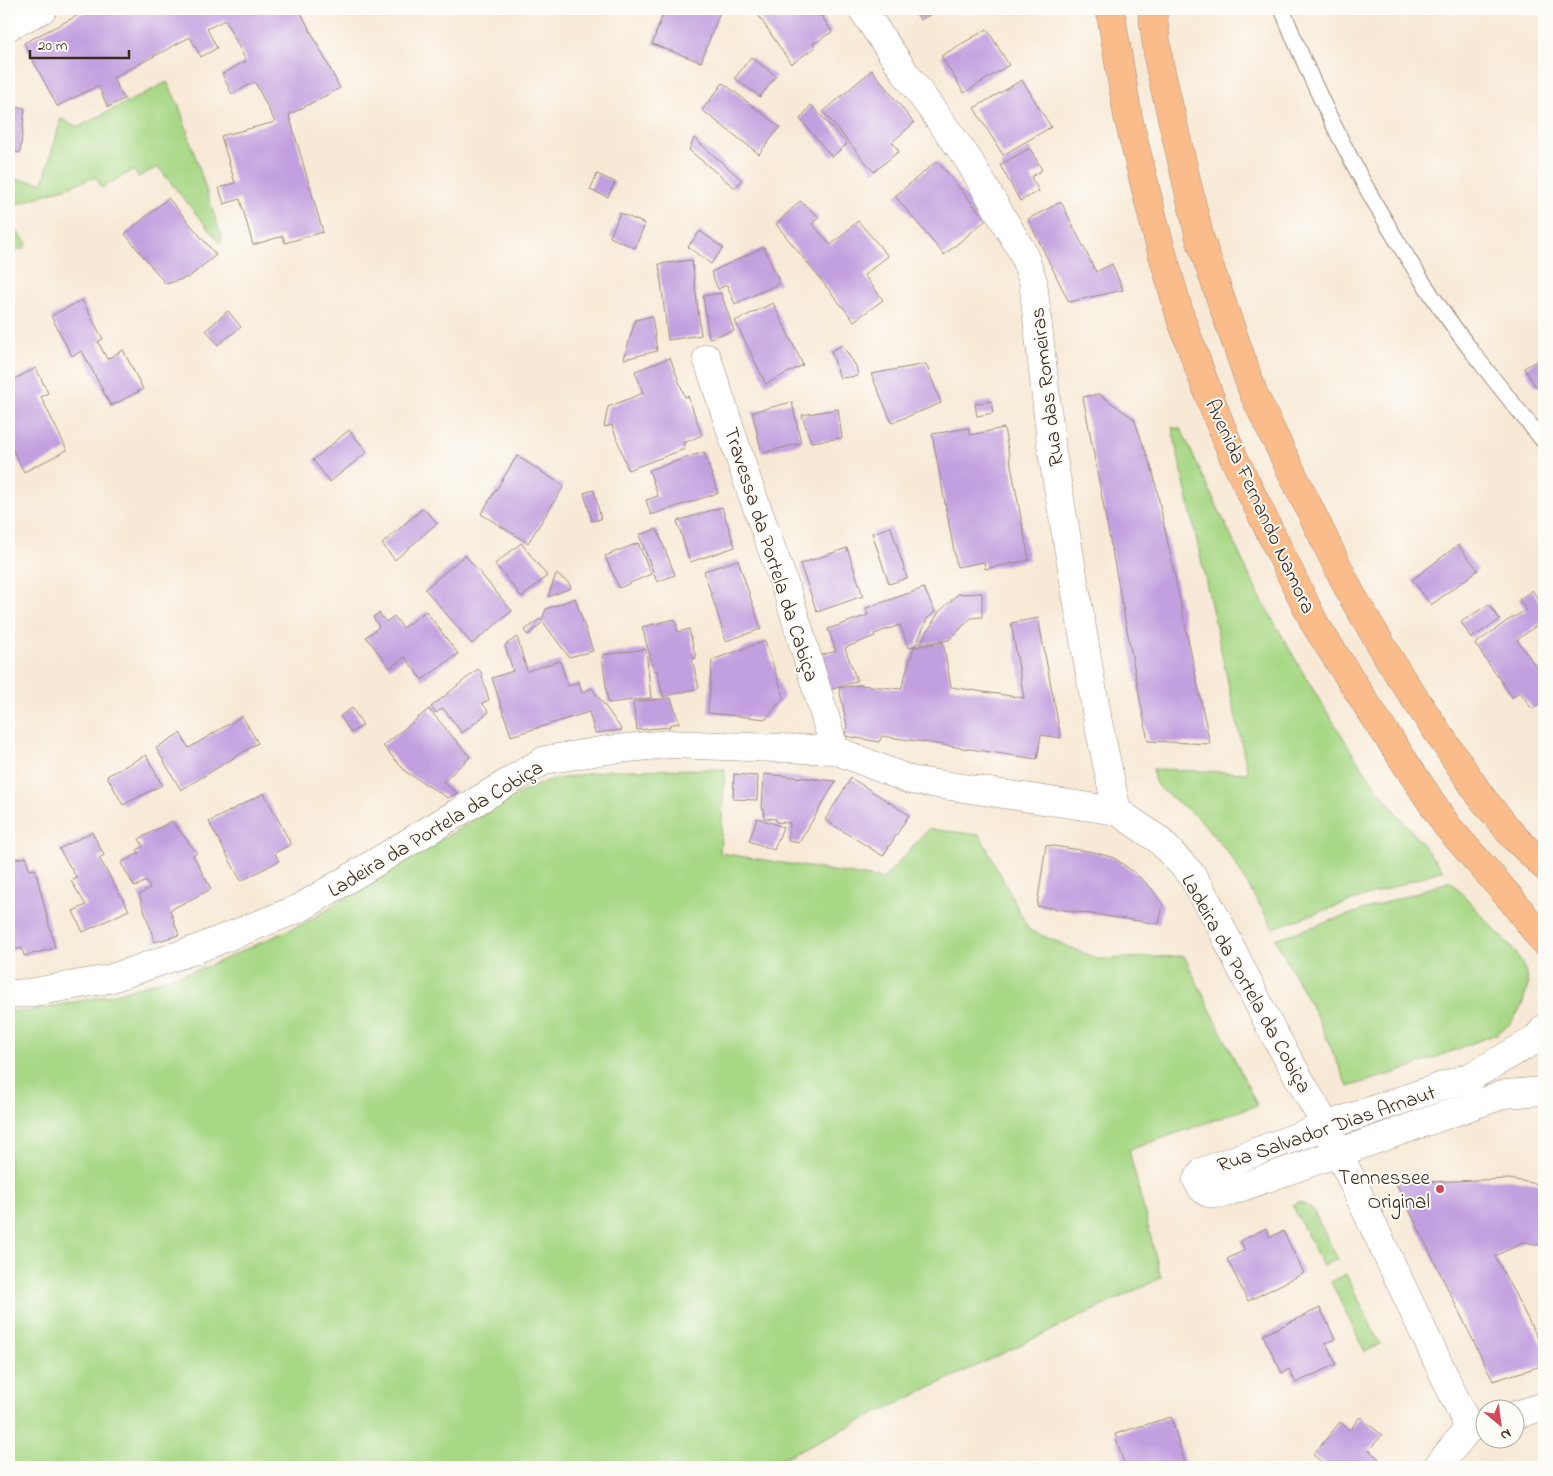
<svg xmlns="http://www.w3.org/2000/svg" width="1553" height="1476" viewBox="0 0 1553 1476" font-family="'Indie Flower',sans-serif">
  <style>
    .green { fill: #a8d886; stroke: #728152 }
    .building { fill: #c29fdf }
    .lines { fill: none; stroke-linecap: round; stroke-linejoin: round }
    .lane-casing { stroke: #998a7a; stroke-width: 17 }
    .street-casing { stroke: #998a7a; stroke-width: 29 }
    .primary-casing { stroke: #998a7a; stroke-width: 29 }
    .lane { stroke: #fff; stroke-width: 15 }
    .street { stroke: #fff; stroke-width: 28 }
    .primary { stroke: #fabc8b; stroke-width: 28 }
    .poi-dot { fill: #d1495b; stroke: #fdfcf7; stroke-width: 2 }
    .labels { text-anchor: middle; stroke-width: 4; stroke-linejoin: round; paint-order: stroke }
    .street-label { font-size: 21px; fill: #3b2a1e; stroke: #fdfcf7 }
    .poi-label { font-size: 21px; fill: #3b2a1e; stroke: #fdfcf7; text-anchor: end }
  </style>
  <rect width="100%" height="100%" fill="#fdfcf7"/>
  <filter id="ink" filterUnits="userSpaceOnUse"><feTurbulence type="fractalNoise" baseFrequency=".02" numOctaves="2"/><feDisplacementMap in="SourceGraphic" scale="10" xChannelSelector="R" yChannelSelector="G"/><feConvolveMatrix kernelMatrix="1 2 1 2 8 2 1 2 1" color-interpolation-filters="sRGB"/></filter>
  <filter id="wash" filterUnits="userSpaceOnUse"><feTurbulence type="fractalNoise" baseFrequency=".0096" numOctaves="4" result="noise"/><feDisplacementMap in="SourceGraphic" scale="20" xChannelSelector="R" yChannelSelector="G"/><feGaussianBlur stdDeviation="1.12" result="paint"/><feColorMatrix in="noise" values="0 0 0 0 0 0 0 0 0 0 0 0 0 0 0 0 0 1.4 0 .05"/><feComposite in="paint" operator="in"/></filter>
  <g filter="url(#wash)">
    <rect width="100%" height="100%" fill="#f7e9d5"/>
    <path class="green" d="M167,82L179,106L222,239L220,243L158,167L138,177L133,170L102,188L96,177L9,207V178L43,183L61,119L78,127Z
      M9,223L27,243L24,249H9Z
      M1172,427L1181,429L1257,592L1306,678L1354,755L1380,792L1443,870L1273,928L1232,858L1199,818L1159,788L1154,779L1153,769L1248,773Z
      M725,769L720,853L883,879L929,829L980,835L1029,930L1098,959L1184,956L1257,1105L1129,1150L1161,1278L764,1467H9V1011H30L115,994L204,968L307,922L504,801L546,781L609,770Z
      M1451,881L1516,953L1525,968L1528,985L1522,1006L1511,1023L1496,1034L1401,1071L1348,1087L1318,1019L1275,939Z
      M1299,1202L1312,1208L1338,1259L1323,1266L1292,1205Z
      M1346,1274L1380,1344L1365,1352L1331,1282Z"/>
    <g id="blocks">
      <path class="building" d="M90,9H299L340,88L289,115L323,232L285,243L283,236L253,245L240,199L224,204L219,188L235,183L221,136L275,122L255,82L232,94L222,74L246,61L225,20L207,29L217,48L201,57L190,37L113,78L124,99L108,107L98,86L57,106L24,43Z
        M665,9H721L701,62L652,44Z
        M754,9H817L832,32L813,44L816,47L791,64Z
        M914,9H941L920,20Z
        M987,29L1009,65L964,93L941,56Z
        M751,57L776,76L760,97L735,78Z
        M872,70L914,123L892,142L899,151L874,172L823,112Z
        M1022,80L1051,127L1003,155L974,108Z
        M9,82L14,83L11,107L25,108L20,153L9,151Z
        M723,83L780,127L759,154L702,110Z
        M811,105L847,144L832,157L800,119Z
        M694,138L742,180L735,188L689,150Z
        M1030,148L1042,170L1031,177L1039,191L1020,201L1000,165Z
        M937,161L986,220L944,255L895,196Z
        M597,174L615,182L608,197L590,190Z
        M168,198L216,255L189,277L166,284L125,234Z
        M800,201L819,217L812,224L831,245L858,221L888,256L864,275L883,300L854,321L776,224Z
        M1061,202L1096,272L1112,264L1123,290L1069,302L1028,219Z
        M620,213L645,224L635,248L610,237Z
        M700,231L723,248L711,264L688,247Z
        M764,247L780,283L735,304L727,285L718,289L711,272Z
        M692,260L701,335L668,340L659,264Z
        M721,293L734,331L709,338L703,296Z
        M82,300L103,339L98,342L107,359L123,350L143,389L111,406L82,351L72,356L51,316Z
        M773,303L803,365L766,384L735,321Z
        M228,311L241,327L218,345L206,330Z
        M652,316L657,351L624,359L635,320Z
        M842,345L856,366L858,376L840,378L831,351Z
        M1544,357V383L1536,387L1524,368Z
        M670,358L685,397L688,396L702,435L683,443L685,449L628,470L612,425L604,427L608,407L643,393L635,371Z
        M926,364L941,403L892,423L871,374Z
        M36,368L48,393L41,397L67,450L24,472L9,442V382Z
        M1099,394L1134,419L1153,472L1210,744L1148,741L1083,397Z
        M991,401L993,413L977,416L975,404Z
        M792,402L801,443L762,453L752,412Z
        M838,409L842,438L811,442L802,415Z
        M969,428L970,435L1004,428L1029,560L985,569L984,562L957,567L932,434Z
        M349,430L367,452L330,482L313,460Z
        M704,452L718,493L651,515L646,500L658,496L649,470Z
        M517,456L564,486L528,543L481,514Z
        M594,490L601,519L592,521L584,493Z
        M722,507L735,547L690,562L677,521Z
        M423,508L437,523L395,560L382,544Z
        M891,527L907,578L889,584L872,533Z
        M657,529L675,575L657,582L639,535Z
        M521,543L547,576L522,597L495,564Z
        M638,543L651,574L619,588L605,556Z
        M1458,545L1478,570L1431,605L1412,580Z
        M847,548L863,596L817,612L800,564Z
        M465,555L512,611L472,644L425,589Z
        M738,560L761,629L726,641L704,571Z
        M556,574L569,583L571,588L548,597Z
        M924,588L935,612L927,619L916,645L909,648L900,625L874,634L875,636L845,648L857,681L830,690L819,656L836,651L828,629L868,615L866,608Z
        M1532,590L1544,608V620L1517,640L1543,676L1544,675V701L1532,709L1520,692L1512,697L1475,644L1507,621L1526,610L1519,600Z
        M982,593V617L971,618L949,640L920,644L939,612L958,594Z
        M575,598L593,651L569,657L543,622L528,635L524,631L540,619L542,620L546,609Z
        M1489,604L1500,620L1471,638L1461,622Z
        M426,611L458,654L422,680L405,657L390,668L366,637L379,627L373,617L379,613L386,622L394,616L403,628Z
        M1038,618L1061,738L1041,735L1037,759L882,736L879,742L845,736L847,725L839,688L860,685L901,689L914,647L943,642L951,687L1024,698L1011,623Z
        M675,619L678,632L689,629L696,658L692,659L699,688L663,697L657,670L654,671L642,627Z
        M517,637L527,671L560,661L568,686L579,682L582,693L592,688L622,730L595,733L589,712L511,736L492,678L513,671L505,645Z
        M765,641L784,697L766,719L708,713L712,660Z
        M646,649L651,698L608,703L602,655Z
        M478,669L481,672L489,700L482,703L489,712L462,733L443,708L436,713L431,707Z
        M671,698L679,723L669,725L670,727L637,730L633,702Z
        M352,708L363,725L351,733L340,716Z
        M429,709L470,757L443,782L457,793L448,798L406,772L383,746Z
        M242,716L258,743L181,790L156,748L180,733L189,748Z
        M146,755L162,785L123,805L107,776Z
        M734,774L758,776L757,800L733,799Z
        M764,774L836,781L799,843L788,841L790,823L776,822V819L764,818V809H762Z
        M851,778L909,815L883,856L825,820Z
        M264,793L291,844L275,853L279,861L241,881L209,822Z
        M757,818L783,827L774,850L749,841Z
        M172,821L197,853L193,855L211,889L170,910L179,935L155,942L139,895L150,888L146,881L135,887L121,863L139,853L137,850L143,846L139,839Z
        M92,832L104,855L99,858L129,910L83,932L73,911L86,905L71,881L77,878L59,849Z
        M1046,845L1094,852L1114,858L1134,872L1151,888L1163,905L1159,924L1037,906Z
        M26,857L29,870L35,869L55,948L24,956L22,948L9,951V878L10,875L14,874L11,860Z
        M1509,1179L1544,1185V1246L1525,1242L1495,1256L1544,1350V1365L1493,1381L1396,1183Z
        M1266,1228L1270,1237L1283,1231L1304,1273L1248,1301L1227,1259L1245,1250L1240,1241Z
        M1320,1308L1335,1339L1326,1343L1336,1364L1296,1383L1289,1369L1282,1373L1263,1335Z
        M1171,1417L1185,1463L1173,1467H1125L1115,1434Z
        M1360,1417L1382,1435L1369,1450L1380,1460L1374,1467H1328L1313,1455L1340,1422L1350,1430Z"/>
    </g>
  </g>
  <g filter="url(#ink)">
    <use href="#blocks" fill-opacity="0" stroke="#998a7a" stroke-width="1"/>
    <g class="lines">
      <defs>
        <path id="lane" d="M1282,9C1320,104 1366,195 1423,282C1459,338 1502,390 1544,442"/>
        <path id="street" d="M862,9L906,74L968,159L1023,253L1033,281L1052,452L1098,722L1117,811
          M9,26L43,9
          M707,358L746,477L789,597L835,750
          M9,994L28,993L109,979L197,949L300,908L545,760L607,750L669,744L835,750L910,780L1117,811L1159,840L1192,875L1218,921L1268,1023L1326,1126L1469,1428
          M1544,1029L1535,1040L1472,1076L1326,1126L1204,1171L1197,1180C1204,1195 1210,1195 1225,1193L1505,1094L1544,1091
          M1516,1415L1544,1406
          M1437,1467L1469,1428L1486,1423"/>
        <path id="primary" d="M1110,9L1128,117L1156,231L1181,319L1216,414L1234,458L1315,624L1365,702L1447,826L1511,899L1544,942
          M1152,9L1159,63L1200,239L1254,395L1351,594L1399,675L1482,798L1515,838L1544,866"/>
      </defs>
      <use href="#lane" class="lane-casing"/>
      <use href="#street" class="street-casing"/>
      <use href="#primary" class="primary-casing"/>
      <use href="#lane" class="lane"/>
      <use href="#street" class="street"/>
      <use href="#primary" class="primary"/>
    </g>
  </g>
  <circle class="poi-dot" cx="1440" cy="1189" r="5"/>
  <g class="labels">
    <g class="street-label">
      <text transform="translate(1046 387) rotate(-97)" y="7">Rua das Romeiras</text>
      <text transform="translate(1261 506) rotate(65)" y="7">Avenida Fernando Namora</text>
      <text transform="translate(772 554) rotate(72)" y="7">Travessa da Portela da Cabiça</text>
      <text transform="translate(435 828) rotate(-31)" y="7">Ladeira da Portela da Cobiça</text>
      <text transform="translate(1247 983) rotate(61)" y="7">Ladeira da Portela da Cobiça</text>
      <text transform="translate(1326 1128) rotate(-19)" y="7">Rua Salvador Dias Arnaut</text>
    </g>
    <g class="poi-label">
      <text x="1430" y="1184">Tennessee<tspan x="1430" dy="24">Original</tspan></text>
    </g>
  </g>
  <rect width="1553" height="1476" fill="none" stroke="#fdfcf7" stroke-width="30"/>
  <g transform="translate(1500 1424) rotate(151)"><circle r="24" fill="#fdfcf7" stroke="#afa8a0"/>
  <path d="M0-4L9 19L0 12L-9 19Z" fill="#d1495b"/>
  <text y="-8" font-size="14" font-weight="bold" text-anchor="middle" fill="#3b2a1e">N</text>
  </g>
  <path d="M30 50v8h99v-8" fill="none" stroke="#3b2a1e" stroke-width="2.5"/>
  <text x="38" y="50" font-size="15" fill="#3b2a1e" stroke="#fdfcf7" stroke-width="4" paint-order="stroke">20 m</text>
</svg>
